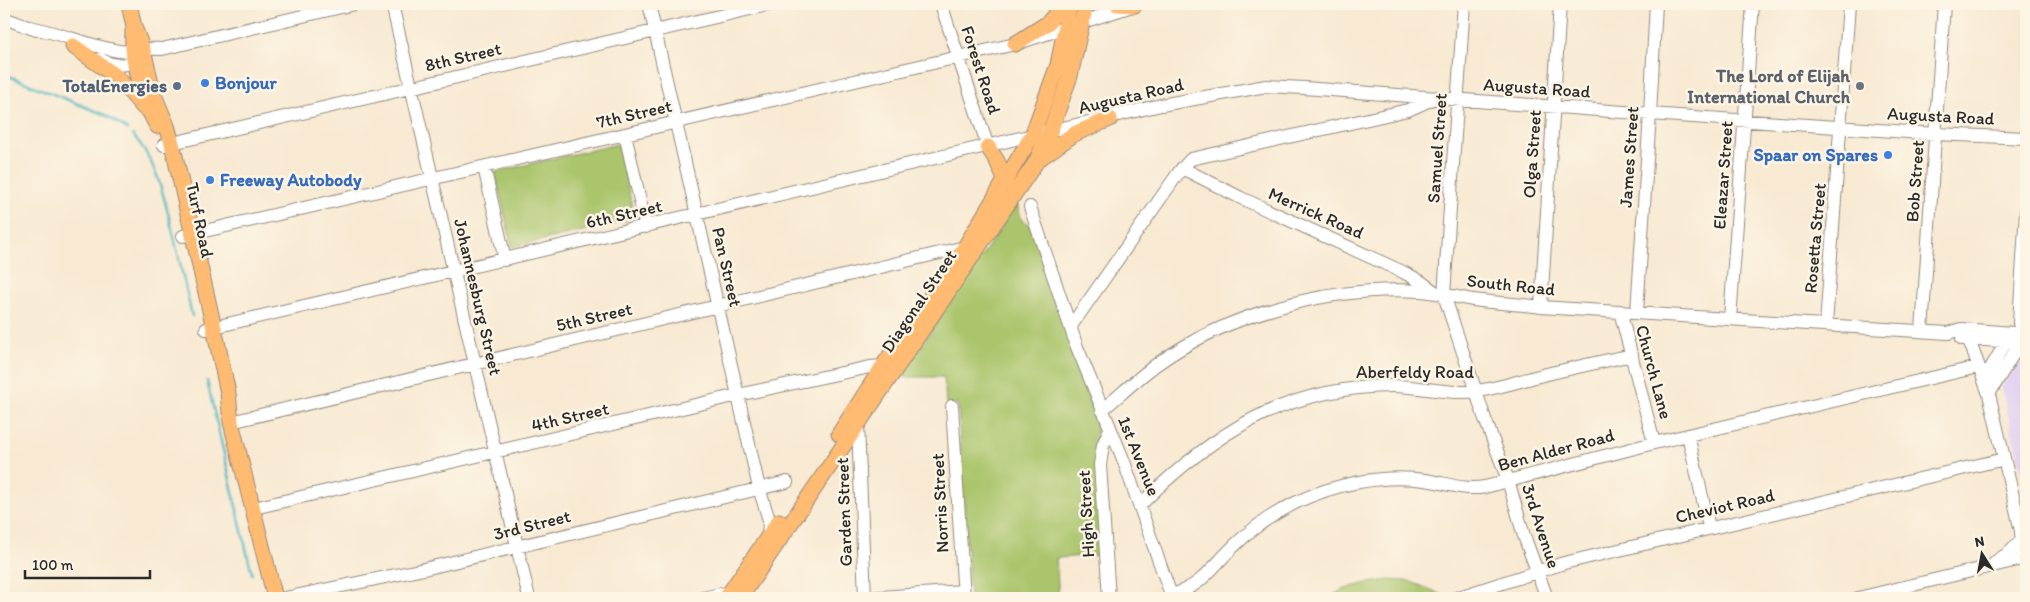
<svg xmlns="http://www.w3.org/2000/svg" width="2030" height="602" viewBox="0 0 2030 602" font-family="Itim,sans-serif">
  <style>
    .built { fill: #e3d3f2 }
    .green { fill: #aac56c; stroke: #6a784c }
    .lines { fill: none; stroke-linecap: round; stroke-linejoin: round }
    .stream { stroke: #46b4c0; stroke-width: 2.5 }
    .minor-casing { stroke: #928a7e; stroke-width: 14 }
    .major-casing { stroke: #928a7e; stroke-width: 17 }
    .minor { stroke: #fff; stroke-width: 12 }
    .major { stroke: #ffbb71; stroke-width: 15 }
    .shop-dot { fill: #3f7fe0; stroke: #fcf5e5; stroke-width: 2 }
    .service-dot { fill: #5c6f8a; stroke: #fcf5e5; stroke-width: 2 }
    .worship-dot { fill: #6b7280; stroke: #fcf5e5; stroke-width: 2 }
    .labels { text-anchor: middle; stroke-width: 5; stroke-linejoin: round; paint-order: stroke }
    .street-label { font-size: 18px; fill: #2b2b2b; stroke: #fcf5e5 }
    .worship-label { font-size: 18px; font-weight: bold; fill: #5b616d; stroke: #fcf5e5; text-anchor: end }
    .shop-label { font-size: 18px; font-weight: bold; fill: #366cbe; stroke: #fcf5e5; text-anchor: start }
    .service-label { font-size: 18px; font-weight: bold; fill: #4e5e75; stroke: #fcf5e5; text-anchor: end }
  </style>
  <rect width="100%" height="100%" fill="#fcf5e5"/>
  <filter id="ink" filterUnits="userSpaceOnUse"><feTurbulence type="fractalNoise" baseFrequency=".02" numOctaves="2"/><feDisplacementMap in="SourceGraphic" scale="10" xChannelSelector="R" yChannelSelector="G"/><feConvolveMatrix kernelMatrix="1 2 1 2 8 2 1 2 1" color-interpolation-filters="sRGB"/></filter>
  <filter id="wash" filterUnits="userSpaceOnUse"><feTurbulence type="fractalNoise" baseFrequency=".0096" numOctaves="4" result="noise"/><feDisplacementMap in="SourceGraphic" scale="20" xChannelSelector="R" yChannelSelector="G"/><feGaussianBlur stdDeviation="1.12" result="paint"/><feColorMatrix in="noise" values="0 0 0 0 0 0 0 0 0 0 0 0 0 0 0 0 0 1.4 0 .05"/><feComposite in="paint" operator="in"/></filter>
  <g filter="url(#wash)">
    <rect width="100%" height="100%" fill="#f8e9d2"/>
    <path class="built" d="M2026,355V489L2001,387Z"/>
    <path class="green" d="M618,144L635,219L512,247L495,172Z
      M1017,204L1022,221L1030,224L1096,420L1102,555L1056,558L1059,598H970L958,404L946,403L944,377H900Z
      M1389,580L1409,581L1448,597L1328,598C1347,585 1367,583 1389,580Z"/>
    <g class="lines">
      <path class="stream" d="M4,74L105,115L127,129
        M133,135C158,162 165,202 174,237C180,264 186,290 192,316
        M207,381L252,574"/>
    </g>
  </g>
  <g filter="url(#ink)">
    <g class="lines">
      <defs>
        <path id="minor" d="M392,4L529,598
          M649,4L759,488L769,520L768,538
          M941,4L988,147
          M1464,4L1444,295L1485,419L1508,480L1524,536L1547,598
          M4,18L36,30
          M29,27C60,33 89,46 119,51C134,53 148,47 162,49L354,4
          M100,59C116,68 126,65 143,60
          M625,134L646,227
          M164,145L771,4
          M484,167L505,260
          M1182,168L1241,198L1403,272L1420,281L1435,292
          M1030,207L1077,347L1123,459L1172,598
          M183,236L1015,44L1132,6
          M1541,307L1560,4
          M1620,311L1654,443
          M1637,312L1650,114L1656,4
          M1730,319L1753,4
          M1826,325L1849,4
          M1071,326L1179,172L1191,159L1408,110L1437,97
          M206,329L1161,105L1266,86L1304,88L1650,114L1936,134L2026,138
          M1922,331L1944,4
          M1962,339L2026,342
          M1969,340L1989,394L2021,531L2023,558
          M1984,380L2009,337
          M1989,394L2020,343L2022,333L2019,323L2026,211
          M952,406L964,598
          M1102,410C1120,395 1138,378 1157,364C1230,312 1331,286 1420,291C1438,292 1455,297 1473,300C1495,303 1518,304 1541,307L1948,333L1961,329L2026,334
          M231,422L965,247
          M858,425L865,598
          M1688,435L1709,527
          M1140,505C1214,432 1285,387 1393,386C1421,386 1449,395 1476,391C1496,389 1516,382 1535,377C1567,369 1600,362 1632,355
          M254,508L738,395L870,367L883,366L890,369
          M1995,562L2010,552L2022,540
          M1172,595C1203,585 1211,568 1233,547C1251,529 1273,514 1295,503C1334,484 1382,474 1425,480C1446,483 1464,491 1485,487L1654,443L1978,367
          M285,598L424,569L787,482
          M702,598L731,592
          M867,598L963,591
          M1109,598L1100,465L1103,445L1110,429
          M1456,598L1564,563L2004,459
          M1858,598L2026,558"/>
        <path id="major" d="M129,4L134,27L143,50L154,95L167,126L172,143L214,328L228,393L231,422L275,598
          M1117,4L1135,5
          M133,31C131,63 141,97 157,126
          M1015,44L1048,23L1064,4
          M73,46L117,77L144,108
          M988,147L997,161L1006,182
          M1040,158L1074,134L1110,119
          M839,434L883,366L965,247L1032,136L1058,65L1070,4
          M726,598L779,521
          M740,598L1036,162L1050,132L1070,76L1086,4"/>
      </defs>
      <use href="#minor" class="minor-casing"/>
      <use href="#major" class="major-casing"/>
      <use href="#minor" class="minor"/>
      <use href="#major" class="major"/>
    </g>
  </g>
  <g class="shop-dot">
    <circle cx="205" cy="83" r="5"/>
    <circle cx="1888" cy="155" r="5"/>
    <circle cx="210" cy="180" r="5"/>
  </g>
  <circle class="service-dot" cx="177" cy="86" r="5"/>
  <circle class="worship-dot" cx="1860" cy="86" r="5"/>
  <g class="labels">
    <g class="street-label">
      <text transform="translate(463 57) rotate(-13)" y="6">8th Street</text>
      <text transform="translate(981 70) rotate(72)" y="6">Forest Road</text>
      <text transform="translate(1537 88) rotate(4)" y="6">Augusta Road</text>
      <text transform="translate(1131 96) rotate(-13)" y="6">Augusta Road</text>
      <text transform="translate(634 114) rotate(-13)" y="6">7th Street</text>
      <text transform="translate(1941 116) rotate(3)" y="6">Augusta Road</text>
      <text transform="translate(1437 148) rotate(-86)" y="6">Samuel Street</text>
      <text transform="translate(1532 154) rotate(-86)" y="6">Olga Street</text>
      <text transform="translate(1629 157) rotate(-86)" y="6">James Street</text>
      <text transform="translate(1723 175) rotate(-86)" y="6">Eleazar Street</text>
      <text transform="translate(1915 181) rotate(-86)" y="6">Bob Street</text>
      <text transform="translate(1316 213) rotate(24)" y="6">Merrick Road</text>
      <text transform="translate(624 214) rotate(-13)" y="6">6th Street</text>
      <text transform="translate(200 220) rotate(78)" y="6">Turf Road</text>
      <text transform="translate(1815 238) rotate(-85)" y="6">Rosetta Street</text>
      <text transform="translate(727 267) rotate(77)" y="6">Pan Street</text>
      <text transform="translate(1511 285) rotate(6)" y="6">South Road</text>
      <text transform="translate(478 297) rotate(77)" y="6">Johannesburg Street</text>
      <text transform="translate(919 301) rotate(-56)" y="6">Diagonal Street</text>
      <text transform="translate(594 317) rotate(-13)" y="6">5th Street</text>
      <text x="1415" y="378">Aberfeldy Road</text>
      <text transform="translate(1654 372) rotate(75)" y="6">Church Lane</text>
      <text transform="translate(570 417) rotate(-13)" y="6">4th Street</text>
      <text transform="translate(1556 450) rotate(-15)" y="6">Ben Alder Road</text>
      <text transform="translate(1139 456) rotate(68)" y="6">1st Avenue</text>
      <text transform="translate(940 503) rotate(-93)" y="6">Norris Street</text>
      <text transform="translate(1725 506) rotate(-13)" y="6">Cheviot Road</text>
      <text transform="translate(844 512) rotate(-92)" y="6">Garden Street</text>
      <text transform="translate(1086 514) rotate(-93)" y="6">High Street</text>
      <text transform="translate(532 525) rotate(-14)" y="6">3rd Street</text>
      <text transform="translate(1541 526) rotate(72)" y="6">3rd Avenue</text>
    </g>
    <g class="worship-label">
      <text x="1850" y="82">The Lord of Elijah<tspan x="1850" dy="21">International Church</tspan></text>
    </g>
    <g class="shop-label">
      <text x="215" y="89">Bonjour</text>
      <text x="1878" y="161" text-anchor="end">Spaar on Spares</text>
      <text x="220" y="186">Freeway Autobody</text>
    </g>
    <g class="service-label">
      <text x="167" y="92">TotalEnergies</text>
    </g>
  </g>
  <rect width="2030" height="602" fill="none" stroke="#fcf5e5" stroke-width="20"/>
  <g transform="translate(1982 554) rotate(349)" stroke="#fcf5e5" stroke-width="4" paint-order="stroke">
  <path d="M0-4L9 19L0 12L-9 19Z" fill="#2b2b2b"/>
  <text y="-8" font-size="14" font-weight="bold" text-anchor="middle" fill="#2b2b2b">N</text>
  </g>
  <path d="M25 570v8h125v-8" fill="none" stroke="#2b2b2b" stroke-width="2.5"/>
  <text x="32" y="570" font-size="15" fill="#2b2b2b" stroke="#fcf5e5" stroke-width="4" paint-order="stroke">100 m</text>
</svg>
